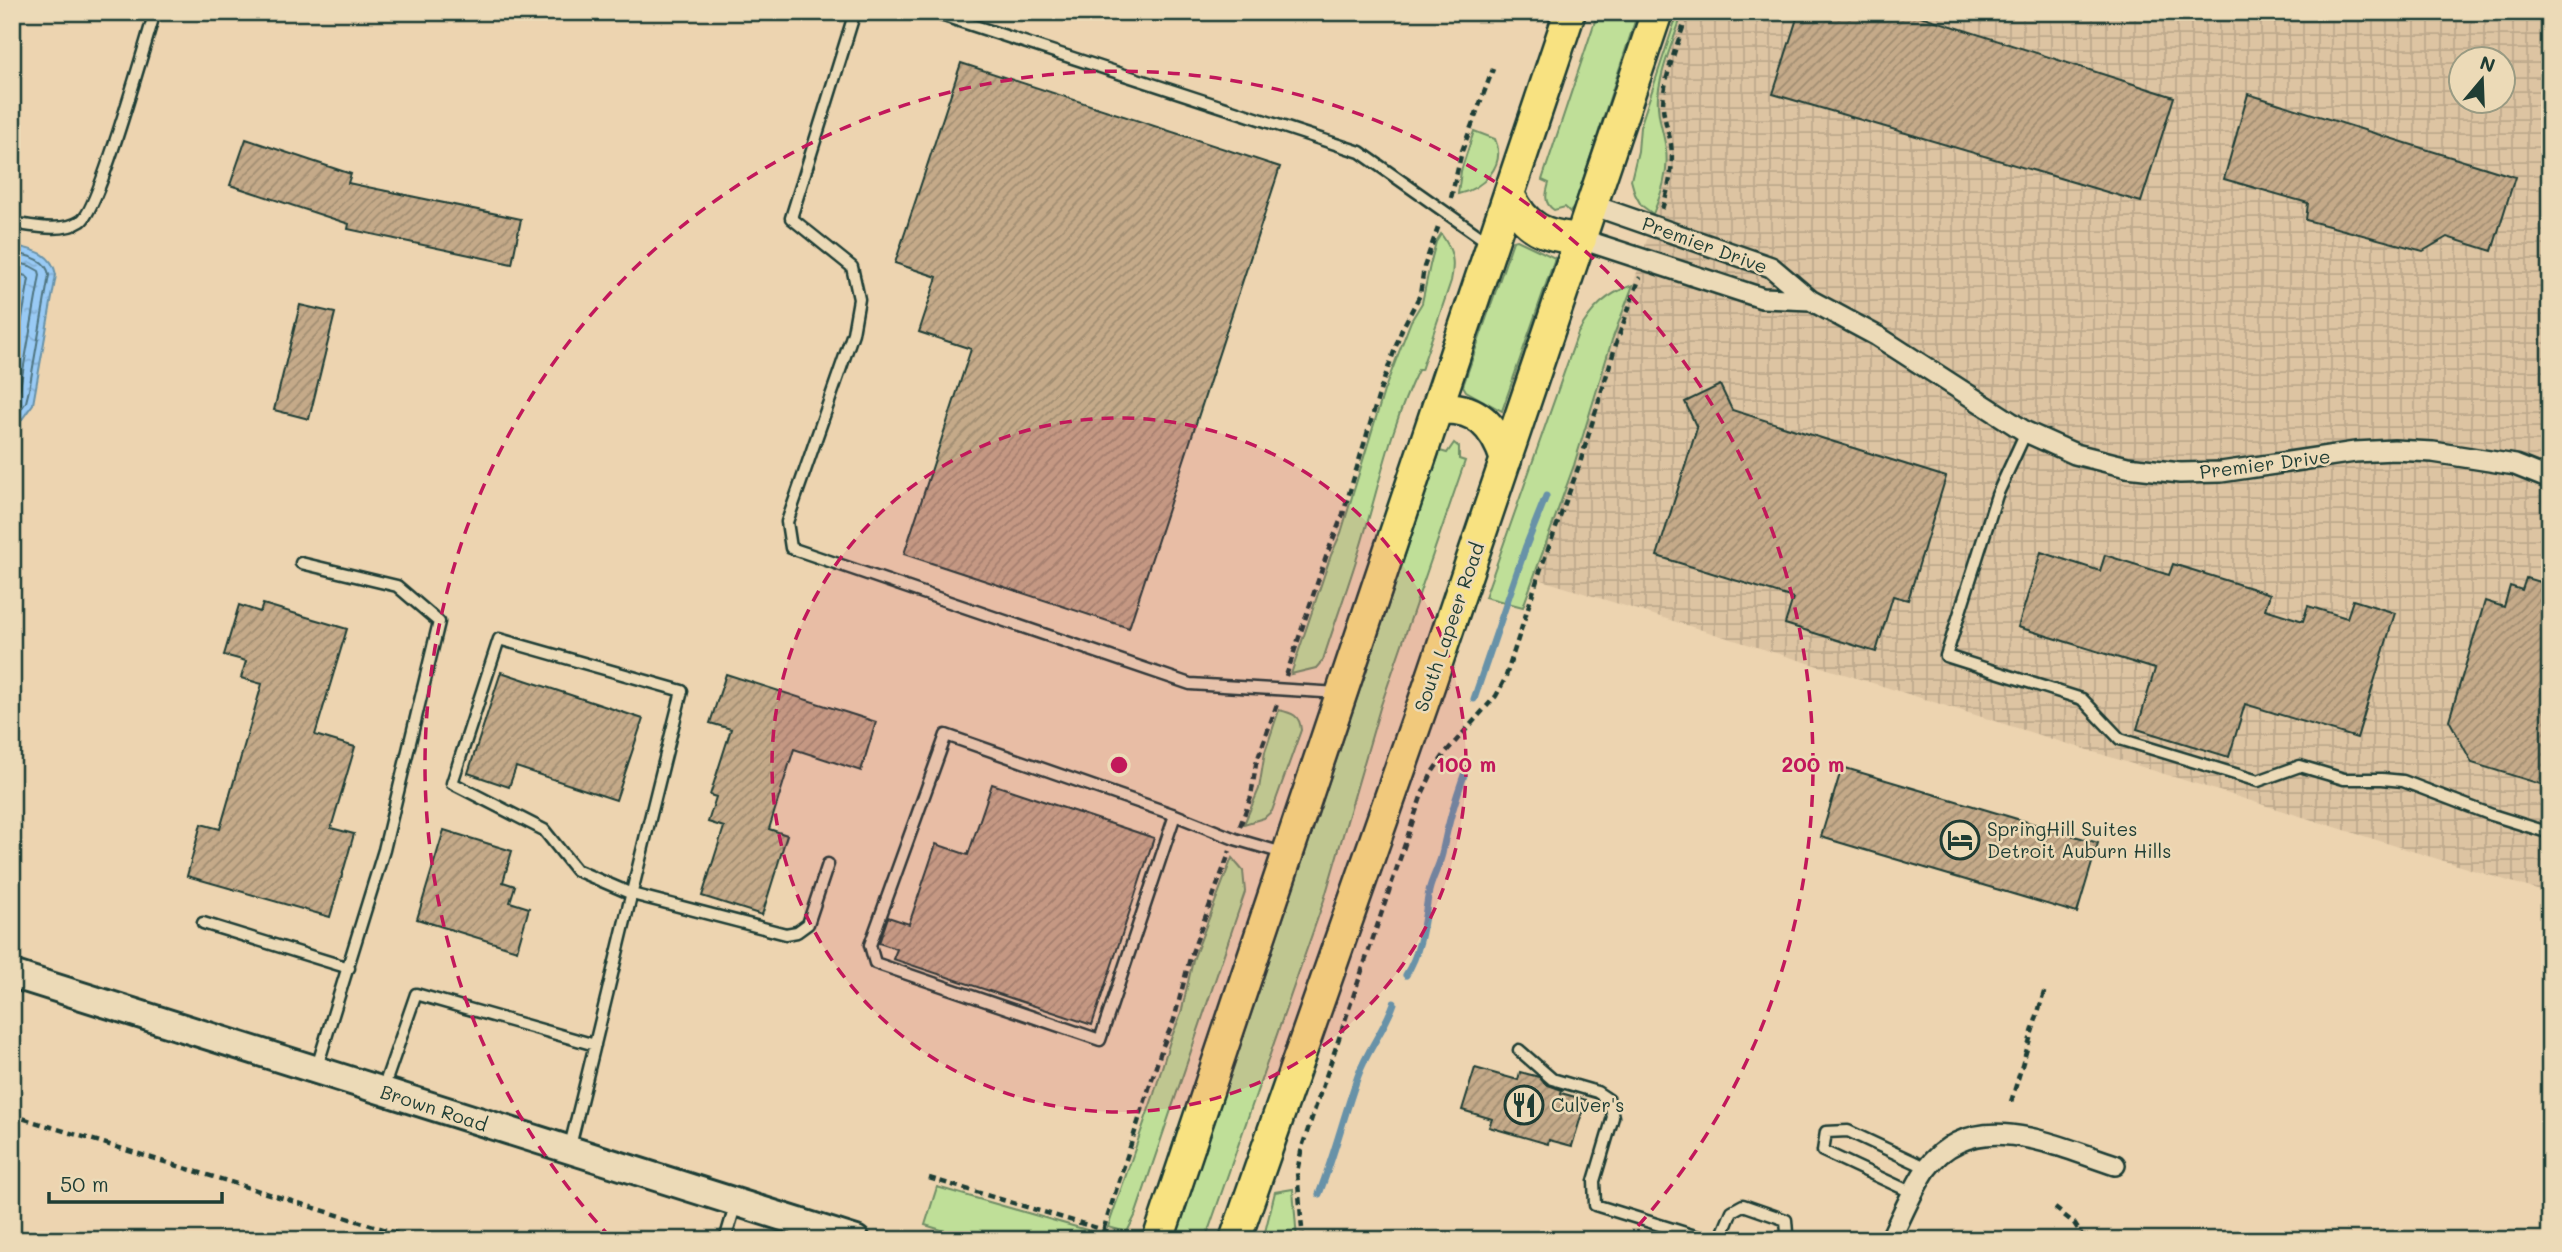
<svg xmlns="http://www.w3.org/2000/svg" width="2562" height="1252" viewBox="0 0 2562 1252" font-family="Mali,sans-serif">
  <style>
    .industrial { fill: url(#industrial-grid); fill-rule: evenodd }
    .green { fill: #bfdf98; stroke: #6f8e66; stroke-width: 2 }
    .water { fill: url(#water-ripples); stroke: #6892a8; stroke-width: 2 }
    .lines { fill: none; stroke-linecap: round; stroke-linejoin: round }
    .shore { stroke: #507581; stroke-width: 2 }
    .stream { stroke: #6892a8; stroke-width: 7 }
    .building { fill: url(#building-hatch); stroke: #1f3d34; stroke-width: 2 }
    .lane-casing { stroke: #1f3d34; stroke-width: 15 }
    .street-casing { stroke: #1f3d34; stroke-width: 24 }
    .secondary-casing { stroke: #1f3d34; stroke-width: 32 }
    .primary-casing { stroke: #1f3d34; stroke-width: 35 }
    .path { stroke: #1f3d34; stroke-width: 4.5; stroke-dasharray: 7 5; stroke-linecap: butt }
    .lane { stroke: #ecdab7; stroke-width: 10 }
    .street { stroke: #ecdab7; stroke-width: 19 }
    .secondary { stroke: #ecdab7; stroke-width: 26 }
    .primary { stroke: #f8e281; stroke-width: 30 }
    .ring { fill: none; stroke: #c2185b; stroke-width: 3.5; stroke-dasharray: 12 9 }
    .labels { text-anchor: middle; stroke-width: 5; stroke-linejoin: round; paint-order: stroke }
    .street-label { font-size: 19px; fill: #1f3d34; stroke: #ecdab7 }
    .poi-label { font-size: 19px; fill: #1f3d34; stroke: #ecdab7; text-anchor: start }
    .centre { fill: #c2185b; stroke: #ecdab7; stroke-width: 3.5 }
    .ring-label { font-size: 21px; text-anchor: middle; font-weight: bold; fill: #c2185b; stroke: #ecdab7; stroke-width: 5; stroke-linejoin: round; paint-order: stroke }
  </style>
  <defs>
    <pattern id="industrial-grid" width="8" height="8" patternUnits="userSpaceOnUse" patternTransform="scale(1.75)"><rect width="8" height="8" fill="#ddc4a2"/><path d="M0 4h8M4 0v8" fill="none" stroke="#bda98c"/></pattern>
    <pattern id="water-ripples" width="26" height="14" patternUnits="userSpaceOnUse" patternTransform="scale(1.75)"><rect width="26" height="14" fill="#99caf5"/><path d="M2 4q2-2 4 0t4 0M15 11q2-2 4 0t4 0" fill="none" stroke="#83aed3"/></pattern>
    <pattern id="building-hatch" width="6" height="6" patternUnits="userSpaceOnUse" patternTransform="scale(1.75)"><rect width="6" height="6" fill="#c5aa89"/><path d="M-1 1l2-2M0 6l6-6M5 7l2-2" fill="none" stroke="#9f8c71"/></pattern>
  </defs>
  <rect width="100%" height="100%" fill="#edd4b0"/>
  <filter id="ink" filterUnits="userSpaceOnUse"><feTurbulence type="fractalNoise" baseFrequency=".0143" numOctaves="2"/><feDisplacementMap in="SourceGraphic" scale="14" xChannelSelector="R" yChannelSelector="G"/><feConvolveMatrix kernelMatrix="1 2 1 2 8 2 1 2 1" color-interpolation-filters="sRGB"/></filter>
  <g filter="url(#ink)">
    <path class="industrial" d="M1683,12H2550V894L1532,577L1588,421L1612,340L1633,285L1661,194L1666,172L1664,135L1658,115V99L1661,81ZM2460,60H2502V102H2460Z"/>
    <path class="green" d="M1598,12H1638L1574,207L1570,212L1565,207L1554,210C1543,203 1546,193 1549,183L1542,180Z
      M1678,12H1683C1674,39 1661,68 1658,96C1656,115 1664,132 1666,150C1669,173 1661,194 1653,214L1641,205L1635,194L1631,180L1638,151L1640,127Z
      M1474,131L1495,139C1507,166 1482,189 1458,194L1461,171Z
      M1441,234C1453,250 1455,262 1451,281L1421,370H1418C1392,423 1380,481 1363,538C1351,579 1336,619 1323,660L1316,668L1291,674L1331,555L1341,533L1384,391L1411,321L1422,303L1430,265L1436,242Z
      M1517,240L1555,258L1502,411L1466,391L1463,386L1513,241Z
      M1633,285L1612,340L1574,465L1523,607L1485,597L1578,333C1592,308 1606,294 1633,285Z
      M1454,443L1459,447V459L1465,461L1380,708L1324,900L1205,1240H1175L1440,451L1447,453Z
      M1279,710C1292,713 1300,715 1301,730L1272,811L1264,818L1244,824L1259,789L1265,752Z
      M1232,858L1243,871L1245,892L1135,1216L1127,1232L1108,1227L1154,1094L1170,1041L1181,1014L1193,960Z
      M937,1187L1097,1233L1094,1240H975L925,1225Z
      M1293,1189L1297,1240H1263L1275,1192Z"/>
    <path class="water" d="M12,245C33,250 52,252 56,275L33,404L12,433Z"/>
    <g class="lines">
      <path class="shore" d="M12,252C27,256 46,258 49,275L29,390L26,402L12,422
        M12,261L30,266L39,271L40,275L20,388L12,408
        M12,272L26,276L29,279L12,374"/>
      <path class="stream" d="M1474,699L1526,546L1546,496
        M1406,975C1422,950 1424,920 1429,891C1432,877 1441,864 1443,849C1448,824 1455,800 1464,775
        M1319,1194C1334,1156 1344,1115 1358,1076C1367,1050 1385,1029 1394,1003"/>
    </g>
    <path class="building" d="M1799,12H1908L2174,97L2141,202L1773,94Z
      M961,63L1280,167L1129,628L904,554L971,349L919,332L937,277L895,263Z
      M2248,94L2515,177L2492,251L2447,237L2423,251L2306,220L2308,203L2224,179Z
      M246,139L351,174L348,183L521,219L512,264L348,229L349,224L230,185Z
      M300,305L335,313L309,419L274,410Z
      M1720,385L1732,410L1946,477L1908,600L1893,596L1876,652L1785,624L1793,598L1657,556L1697,428L1685,402Z
      M2041,552L2100,571L2105,555L2169,575L2173,564L2270,594L2265,609L2303,621L2308,606L2347,618L2353,600L2395,613L2357,738L2245,704L2229,757L2137,729L2155,669L2018,627Z
      M2526,578L2550,585V787L2472,763L2449,720L2485,601L2504,607L2510,586L2522,590Z
      M263,604L347,629L315,735L355,747L331,828L354,834L330,917L187,876L201,824L220,829L262,684L241,678L246,661L224,655L239,605L260,612Z
      M501,672L643,719L616,800L516,767L509,787L468,773Z
      M726,674L876,722L861,771L794,749L769,829L787,835L762,915L702,896L724,827L708,822L716,797L710,795L731,729L710,723Z
      M1842,767L2098,843L2077,913L1821,837Z
      M992,784L1154,838L1092,1025L893,959L897,949L879,943L888,917L909,924L936,844L968,855Z
      M444,830L512,851L503,882L515,886L510,902L529,908L517,950L417,919Z
      M1475,1068L1518,1080L1520,1072L1539,1077L1545,1084L1562,1090L1561,1093L1586,1100L1572,1146L1549,1140L1548,1144L1489,1127L1492,1119L1462,1110Z"/>
    <g class="lines">
      <defs>
        <path id="lane" d="M855,12L791,218L852,267L859,299L853,333L787,522L791,548L1190,684L1339,693
          M932,12L1360,152L1489,243
          M1546,12L1565,19
          M12,223C33,226 63,233 81,221C99,210 145,43 155,12
          M2026,432L1997,495L1946,656L2082,699L2120,739L2258,781L2300,766L2344,779H2382L2403,781L2492,815L2550,833
          M301,563L397,586L439,622L384,850L316,1070
          M1175,815L1100,1040L875,963L870,945L946,735L1175,815L1235,839L1283,853
          M203,923L349,968
          M1519,1050L1552,1079L1597,1092L1609,1100L1613,1117L1594,1181L1595,1205L1708,1240
          M383,1089L416,994L595,1045
          M569,1150C607,997 643,843 682,691L499,639L452,783L544,830L576,870L632,894L786,934L797,932L808,924L828,864
          M1913,1193L1823,1151L1826,1132L1848,1131L1927,1168
          M725,1240L736,1203
          M1720,1240L1732,1211L1743,1205L1786,1220L1787,1233L1785,1240"/>
        <path id="street" d="M1592,205L1771,267L1810,300L1877,336L2026,432L2075,454L2127,467L2180,473L2221,472L2355,452L2394,450L2433,452L2515,465L2550,479
          M1581,239L1762,298L1810,300
          M1890,1240C1902,1216 1912,1190 1927,1168C1974,1105 2056,1146 2115,1165"/>
        <path id="secondary" d="M12,974L856,1240"/>
        <path id="primary" d="M1510,196C1525,229 1545,236 1581,239
          M1438,409C1476,405 1495,426 1506,460
          M1158,1240L1570,12
          M1235,1240L1425,698L1657,12"/>
      </defs>
      <use href="#lane" class="lane-casing"/>
      <use href="#street" class="street-casing"/>
      <use href="#secondary" class="secondary-casing"/>
      <use href="#primary" class="primary-casing"/>
      <path class="path" d="M1451,198L1462,151L1493,69
        M1662,209C1669,188 1674,166 1671,144C1669,132 1664,120 1663,107C1663,76 1679,42 1688,12
        M1286,676L1327,554L1343,514L1380,391L1402,329L1420,295L1424,267L1439,225
        M1240,826L1251,797L1256,764L1277,704
        M2011,1102L2045,989
        M12,1115L419,1240
        M929,1178L1124,1236
        M2055,1208L2074,1223L2085,1240
        M1100,1240L1162,1048L1174,1020L1190,958L1230,851
        M1303,1240L1297,1172L1302,1147L1422,794L1433,771L1446,752L1496,696L1505,679L1540,571L1580,463L1617,341L1640,277"/>
      <use href="#lane" class="lane"/>
      <use href="#street" class="street"/>
      <use href="#secondary" class="secondary"/>
      <use href="#primary" class="primary"/>
    </g>
  </g>
  <circle cx="1119" cy="765" r="347" fill="#c2185b" fill-opacity=".12"/>
  <g class="ring">
    <circle cx="1119" cy="765" r="347"/>
    <path d="M611 1238A694 694 0 1 1 1627 1238"/>
  </g>
  <defs>
    <symbol id="hotel-ring" viewBox="-11 -11 22 22"><circle r="9.5" fill="#ecdab7" stroke="#1f3d34" stroke-width="1.5"/><path d="M-6-4.5h1.5V1H6V5H4.5V3h-9V5H-6ZM-4 0a1.8 1.8 0 1 1 3.6 0ZM.5 0V-2.5h3Q6-2.5 6 0Z" fill="#1f3d34"/></symbol>
    <symbol id="restaurant-ring" viewBox="-11 -11 22 22"><circle r="9.5" fill="#ecdab7" stroke="#1f3d34" stroke-width="1.5"/><path d="M-5-6h1v4h1v-4h1v4h1v-4h1v5L-1.5 .5V6h-2V.5L-5-1ZM5-6V6H3V1.5H1.5Q1.5-4 5-6Z" fill="#1f3d34"/></symbol>
  </defs>
  <g fill-rule="evenodd">
    <use href="#hotel-ring" x="1938" y="818" width="44" height="44"/>
    <use href="#restaurant-ring" x="1502" y="1083" width="44" height="44"/>
  </g>
  <g class="labels">
    <g class="street-label">
      <text transform="translate(1705 245) rotate(20)" y="7">Premier Drive</text>
      <text transform="translate(2265 464) rotate(-7)" y="7">Premier Drive</text>
      <text transform="translate(1449 627) rotate(-71)" y="7">South Lapeer Road</text>
      <text transform="translate(434 1108) rotate(18)" y="7">Brown Road</text>
    </g>
    <g class="poi-label">
      <text x="1987" y="836">SpringHill Suites<tspan x="1987" dy="22">Detroit Auburn Hills</tspan></text>
      <text x="1551" y="1112">Culver's</text>
    </g>
  </g>
  <circle cx="1119" cy="765" r="10" class="centre"/>
  <g class="ring-label">
    <text x="1466" y="772">100 m</text>
    <text x="1813" y="772">200 m</text>
  </g>
  <rect width="2562" height="1252" fill="none" stroke="#ecdab7" stroke-width="42"/>
  <rect x="21" y="21" width="2520" height="1210" fill="none" stroke="#1f3d34" stroke-width="2.5" filter="url(#ink)"/>
  <g transform="translate(2482 80) rotate(19)"><circle r="33" fill="#ecdab7" stroke="#9a9b83" stroke-width="2"/>
  <path d="M0-5L12 26L0 18L-12 26Z" fill="#1f3d34"/>
  <text y="-10" font-size="19" font-weight="bold" text-anchor="middle" fill="#1f3d34">N</text>
  </g>
  <path d="M49 1192v10h173v-10" fill="none" stroke="#1f3d34" stroke-width="3.5"/>
  <text x="60" y="1192" font-size="21" fill="#1f3d34" stroke="#ecdab7" stroke-width="5" paint-order="stroke">50 m</text>
</svg>
